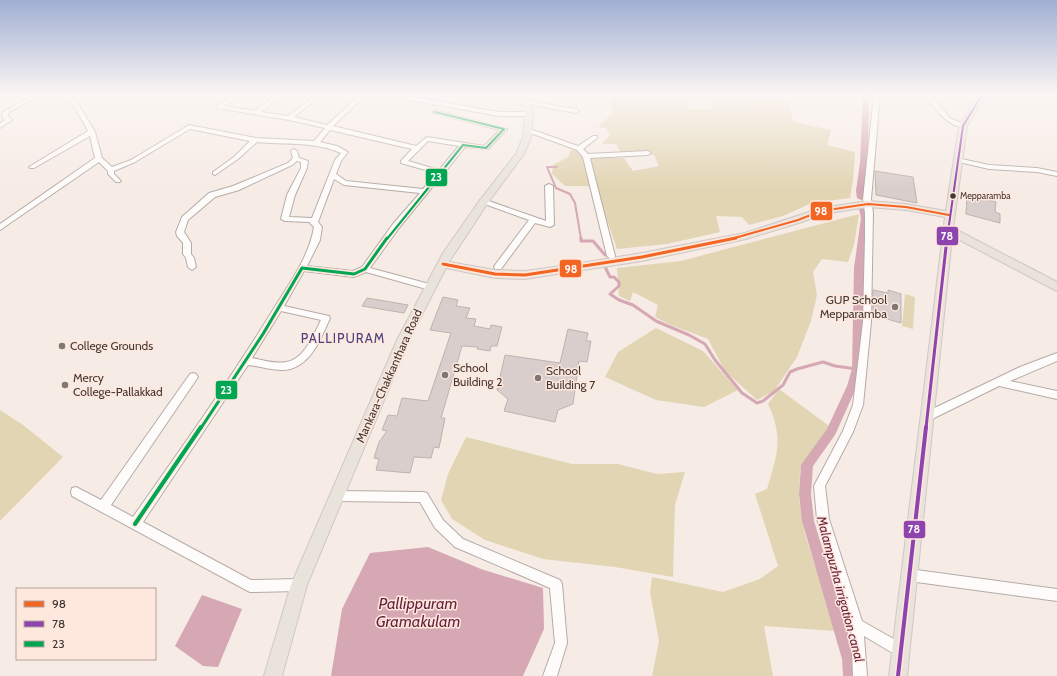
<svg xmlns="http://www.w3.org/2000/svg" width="1057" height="676" viewBox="0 0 1057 676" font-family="Cabin,sans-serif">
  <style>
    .green { fill: #e2d5b4 }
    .water { fill: #d5a8b4 }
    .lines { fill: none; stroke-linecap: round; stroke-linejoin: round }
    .stream-far1 { stroke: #d5a8b4; stroke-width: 2 }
    .stream { stroke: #d5a8b4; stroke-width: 3 }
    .canal { fill: #d5a8b4; fill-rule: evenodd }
    .building { fill: #d9cecb; stroke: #beb3b0 }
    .minor-casing { stroke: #b5aba6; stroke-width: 2 }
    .major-casing { stroke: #cfc8c5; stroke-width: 2 }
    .minor { fill: #fefcfb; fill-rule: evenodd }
    .major { fill: #e9e3dc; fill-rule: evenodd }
    .bus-1-far1-casing { stroke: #fee8de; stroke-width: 4 }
    .bus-1-casing { stroke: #fee8de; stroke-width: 6 }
    .bus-2-far2-casing { stroke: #fee8de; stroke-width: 4 }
    .bus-2-far1-casing { stroke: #fee8de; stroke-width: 6 }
    .bus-2-casing { stroke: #fee8de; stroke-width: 7 }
    .bus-3-far2-casing { stroke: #fee8de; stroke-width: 4 }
    .bus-3-far1-casing { stroke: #fee8de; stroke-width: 6 }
    .bus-3-casing { stroke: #fee8de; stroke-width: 7 }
    .bus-1-far1 { stroke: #f26522; stroke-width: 2 }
    .bus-1 { stroke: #f26522; stroke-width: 3 }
    .bus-2-far2 { stroke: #8e44ad; stroke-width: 2 }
    .bus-2-far1 { stroke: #8e44ad; stroke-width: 3 }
    .bus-2 { stroke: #8e44ad; stroke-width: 4 }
    .bus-3-far2 { stroke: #00a651; stroke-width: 2 }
    .bus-3-far1 { stroke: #00a651; stroke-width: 3 }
    .bus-3 { stroke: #00a651; stroke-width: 4 }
    .bus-dot { fill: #423833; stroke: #fee8de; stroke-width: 1.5 }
    .poi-dot { fill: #817771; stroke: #fee8de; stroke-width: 1.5 }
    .labels { text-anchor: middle; stroke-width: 3; stroke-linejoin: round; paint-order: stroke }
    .far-bus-label { font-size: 9px; fill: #423833; stroke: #fee8de; text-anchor: start }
    .poi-label { font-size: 12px; fill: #423833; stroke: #fee8de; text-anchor: start }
    .street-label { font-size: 12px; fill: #423833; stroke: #fee8de }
    .neighbourhood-label { font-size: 13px; letter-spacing: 1px; fill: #4b4482; stroke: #fee8de }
    .water-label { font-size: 13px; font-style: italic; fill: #661f3c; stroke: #fee8de }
    .near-water-label { font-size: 16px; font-style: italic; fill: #661f3c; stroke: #fee8de }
    .line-badge { stroke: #fee8de; stroke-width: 1.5 }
    .badge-label { font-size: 11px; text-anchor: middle; font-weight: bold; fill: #fff }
  </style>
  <rect width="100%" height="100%" fill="#f7ebe5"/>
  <path class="green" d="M610,95H687V109H712L710,95H750L789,102L793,122L831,130L827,145L855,152L853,180L850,198L812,203L783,216L749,225L742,217L716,216L720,232L667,244L617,249L597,191L587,186H565L552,174L553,165L568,157L571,150H581L587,158H624L633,171L659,166L654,155L621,153L616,144H602L610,135L606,128L598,127L613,113Z
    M859,214L854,245L848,262L822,259L813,272L817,295L811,321L797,357L774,391L757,400L725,371L708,339L671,325L655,317L658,305L633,292L630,301L619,296L617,268L681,261Z
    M905,294L915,297L913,329L902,326Z
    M656,328L703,351L738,390L704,407L656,400L605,377L618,352Z
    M779,389L829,426L800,471L799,498L805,534L835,631L764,626L773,676H652L659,641L650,592L652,577L723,592L760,579L778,566L755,494L767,489C777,455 784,438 768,404Z
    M0,410L23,425L63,457L0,521Z
    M466,437L572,464H618L657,474L685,472L675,505L673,577L615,567L543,559L485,540L452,519L441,500L448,474Z"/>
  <path class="water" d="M428,547L481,569L543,588L544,629L523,676H331L342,609L370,553Z
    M202,595L242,609L218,667L203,666L175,646Z"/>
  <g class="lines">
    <path class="stream-far1" d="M557,167H547L556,188L570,194L575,203L581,239"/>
    <path class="stream" d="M581,238V241H593L605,255
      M606,264V269L610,277H614L619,282V286L610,294L619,300L633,305L656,321L689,335L705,344L715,360L742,393L757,403L763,401L783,385L790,372L797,369L823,362L835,366L857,369"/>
    <path class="canal" d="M863,95H869L868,162L864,191L865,198L861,200L857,198L856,191L860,162Z
      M863,206L867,209L869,218L864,268L862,369L857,386L835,435L813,466L811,494L814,521L856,659L857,676H843L842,659L802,521L799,494L801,465L827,429L847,386L852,369L854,268L861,218L859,209Z"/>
  </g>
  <path class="building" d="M875,171L913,177L917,203L876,195Z
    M967,195L996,202L995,212L1000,214V223L966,214Z
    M873,290L888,293V290L901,294V323L887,319V315L873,312Z
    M443,297L458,300L456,306L470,308L466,318L476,319L474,326L490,329L491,325L502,327L497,346H491L490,351L477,349L478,347L462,346L441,418H445L439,448L434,447L431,458L414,457L410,473L376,470L379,459L374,458L379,442L387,431L382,430L388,415L397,416L402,398L428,401L451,333L430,330Z
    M367,298L408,305L404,313L362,306Z
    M568,329L588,333L586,341H591L587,362L579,361L573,404L558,410L555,422L504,411L508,399L497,390L505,355L560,363Z"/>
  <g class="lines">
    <defs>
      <path id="minor" d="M33,95H40L9,112L8,116L12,120L0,128V123L5,120L2,117L3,112Z
        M58,95H65L76,100L95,132L102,158L112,167L131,160L189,125L256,138L314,141L325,128L289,120L217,108V106L234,95H240L224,106L255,111L275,95H281L261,112L288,116L315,95H321L294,117L327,125L360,95H366L333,126L416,146L427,137L484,146L500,130L433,113V111L435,110L507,129L488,149L465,147L445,172L444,174L442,175L399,228L370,268L433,285L434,287L433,289L430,290L366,272L354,277L304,271L284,306L329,316L330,318C321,339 309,370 282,370C270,370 259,366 248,365L143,522L251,580L299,579L303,581L305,585L303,589L299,591L250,592L246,590L72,496L71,492L72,488L76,487L101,500L190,374L193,373L196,374L198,377L196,380L111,505L133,517C180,450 228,383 271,313C287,287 309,258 314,227L309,222L285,221L281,219L287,195L301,168V162L297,161L292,165L239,190L215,197L188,220L184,232L191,243V254L194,258L196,267L192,270L188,267L186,258L183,254V243L177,236L176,232L182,217L209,193L233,186L288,163L293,158L291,151L294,149L297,151L299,158L308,161L307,168L295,195L289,217L312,218L335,160L341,153C314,141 285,145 257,142L238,159L215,175L213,174V172L234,157L250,141L190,129L135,162L114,171V174L121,181L120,182H116L108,174V171L99,162L0,230V224L95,158L90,136L34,168H30L29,167L88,131L72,102ZM330,130L412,149L401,161V163L436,173L423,189L346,181L336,174L341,161L348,152L337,146L320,142ZM428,141L459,146L439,170L408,161ZM334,179L344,185L420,193L393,224L362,267L353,271L307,266L320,240L322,227L318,222ZM281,311L321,320C314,334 304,360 286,362C275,364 263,360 252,358Z
        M390,95H401L499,112H529L532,114L529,116H499L393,97Z
        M749,95H763L778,98L775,100L752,97Z
        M874,95H880L871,199L873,213L871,322L863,405L853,432L825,486L829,519L862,621L906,646L908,651L906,656L901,658L864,636L867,676H853L851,625L817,519L814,486L843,431L853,405L863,322L865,238V213L863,199Z
        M924,95H930L950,118L965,125V127C949,129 933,106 924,95Z
        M524,100L576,109L579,111L576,113L522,103L521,102Z
        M527,128L578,146L593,136H597V138L583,149L588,154L648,151L651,153L648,155L590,158L615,256L614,258L611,259L607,256L583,157L577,150L525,131L524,130Z
        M957,158L989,165L1037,168L1057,172V176L1037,172L989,169L955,161L954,160Z
        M549,184L553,186L554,225L550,227L535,223L501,269H495L494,267L495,265L529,220L479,202L480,200H486L546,221L545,186Z
        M1057,353V361L1010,381L1057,391V399L999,386L930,420L926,421L922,420L921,417L922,414L1020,367Z
        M336,491L423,492L427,493L443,520L463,539L560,580L562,584L567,643L557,676H543L555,643L550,588L455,547L435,528L420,502L336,501L332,500L330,496L332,492Z
        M909,569L1057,589V601L909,581L905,579L903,575L905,571Z"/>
      <path id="major" d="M517,95H525L533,114L531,137L524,154L487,204L449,262L495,270L525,271L569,265L642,253L745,233L821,208L868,201L906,204L946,211L959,126L978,95H986L967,126L953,228L1057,282V291L952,236L907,676H889L945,217L906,210L868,207L823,214L802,222L746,239L642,261L525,279L495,278L446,268L409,340L307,585L282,676H264L291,585L397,340L443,253L480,200L516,154L523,137L525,114Z"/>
    </defs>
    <use href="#minor" class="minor-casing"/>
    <use href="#major" class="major-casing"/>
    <use href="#minor" class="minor"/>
    <use href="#major" class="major"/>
    <defs>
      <path id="bus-1-far1" d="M731,239L798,220L821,211L868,204L906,207L949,215"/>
      <path id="bus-1" d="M443,264L495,274L525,275L642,257L736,238"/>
      <path id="bus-2-far2" d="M947,239L963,126L982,95"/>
      <path id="bus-2-far1" d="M926,428L947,238"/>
      <path id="bus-2" d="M898,676L926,427"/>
      <path id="bus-3-far2" d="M387,239L463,145L486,148L504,129L435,112"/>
      <path id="bus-3-far1" d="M201,428L263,334L302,268L354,274L365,269L387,238"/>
      <path id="bus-3" d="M135,524L201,427"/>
    </defs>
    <use href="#bus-1-far1" class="bus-1-far1-casing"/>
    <use href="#bus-1" class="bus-1-casing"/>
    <use href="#bus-2-far2" class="bus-2-far2-casing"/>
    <use href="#bus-2-far1" class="bus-2-far1-casing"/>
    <use href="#bus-2" class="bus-2-casing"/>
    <use href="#bus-3-far2" class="bus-3-far2-casing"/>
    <use href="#bus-3-far1" class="bus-3-far1-casing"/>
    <use href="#bus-3" class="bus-3-casing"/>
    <use href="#bus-1-far1" class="bus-1-far1"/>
    <use href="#bus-1" class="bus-1"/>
    <use href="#bus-2-far2" class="bus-2-far2"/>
    <use href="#bus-2-far1" class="bus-2-far1"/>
    <use href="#bus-2" class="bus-2"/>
    <use href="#bus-3-far2" class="bus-3-far2"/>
    <use href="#bus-3-far1" class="bus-3-far1"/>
    <use href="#bus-3" class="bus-3"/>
  </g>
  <linearGradient id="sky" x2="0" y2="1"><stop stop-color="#a0afd3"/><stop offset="0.5" stop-color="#fbf6f3"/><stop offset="1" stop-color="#fbf6f3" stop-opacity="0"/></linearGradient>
  <rect width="1057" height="189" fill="url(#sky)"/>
  <circle class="bus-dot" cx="953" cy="196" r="3.5"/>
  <g class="poi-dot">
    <circle cx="895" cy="307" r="4"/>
    <circle cx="62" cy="346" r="4"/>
    <circle cx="445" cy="375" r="4"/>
    <circle cx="538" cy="378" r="4"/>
    <circle cx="65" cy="385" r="4"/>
  </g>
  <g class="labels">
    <g class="far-bus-label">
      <text x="960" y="199">Mepparamba</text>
    </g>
    <g class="poi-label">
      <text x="887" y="304" text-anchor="end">GUP School<tspan x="887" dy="14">Mepparamba</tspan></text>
      <text x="70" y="350">College Grounds</text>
      <text x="453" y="372">School<tspan x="453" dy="14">Building 2</tspan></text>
      <text x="546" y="375">School<tspan x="546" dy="14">Building 7</tspan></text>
      <text x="73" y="382">Mercy<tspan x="73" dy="14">College-Pallakkad</tspan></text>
    </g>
    <g class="street-label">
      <text transform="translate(389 376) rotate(-66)" y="4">Mankara-Chakkanthara Road</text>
    </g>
    <g class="neighbourhood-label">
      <text x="343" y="343">PALLIPURAM</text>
    </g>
    <g class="water-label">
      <text transform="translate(841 589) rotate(75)" y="5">Malampuzha irrigation canal</text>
    </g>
    <g class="near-water-label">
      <text x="418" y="609">Pallippuram<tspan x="418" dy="18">Gramakulam</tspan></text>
    </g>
  </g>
  <g class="line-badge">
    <rect x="425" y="168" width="23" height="19" rx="4" fill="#00a651"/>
    <rect x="810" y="201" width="23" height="20" rx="4" fill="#f26522"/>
    <rect x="936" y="226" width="23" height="20" rx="4" fill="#8e44ad"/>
    <rect x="559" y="259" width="23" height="19" rx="4" fill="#f26522"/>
    <rect x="215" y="380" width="23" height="20" rx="4" fill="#00a651"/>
    <rect x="903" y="520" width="23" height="19" rx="4" fill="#8e44ad"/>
  </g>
  <g class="badge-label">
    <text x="436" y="181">23</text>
    <text x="821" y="215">98</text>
    <text x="947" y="240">78</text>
    <text x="571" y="273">98</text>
    <text x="226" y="394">23</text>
    <text x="914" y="533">78</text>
  </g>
  <rect x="16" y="588" width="140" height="72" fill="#fee8de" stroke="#b3a29a"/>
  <rect x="24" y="601" width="20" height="6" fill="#f26522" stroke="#b3a29a"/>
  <text x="52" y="608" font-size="12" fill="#423833">98</text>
  <rect x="24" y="621" width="20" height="6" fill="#8e44ad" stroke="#b3a29a"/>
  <text x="52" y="628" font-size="12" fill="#423833">78</text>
  <rect x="24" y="641" width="20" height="6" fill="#00a651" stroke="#b3a29a"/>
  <text x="52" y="648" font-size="12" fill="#423833">23</text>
</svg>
